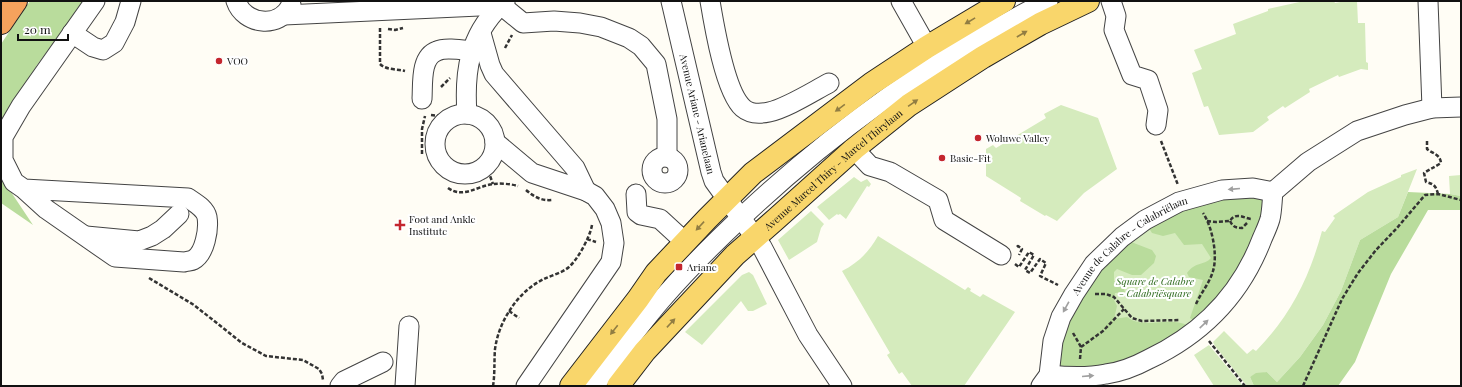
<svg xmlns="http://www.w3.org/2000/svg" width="1462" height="387" viewBox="0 0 1462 387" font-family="'Playfair Display',serif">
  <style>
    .green { fill: #d5ebbd }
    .forest { fill: #b9dc9c }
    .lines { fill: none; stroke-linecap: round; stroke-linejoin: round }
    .minor-casing { stroke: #444; stroke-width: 21 }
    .major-casing { stroke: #222; stroke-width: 24 }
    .highway-casing { stroke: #222; stroke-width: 24 }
    .path { stroke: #333; stroke-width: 2.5; stroke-dasharray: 4 2; stroke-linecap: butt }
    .minor { stroke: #fff; stroke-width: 19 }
    .major { stroke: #f9d66b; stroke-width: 22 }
    .highway { stroke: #f5a25d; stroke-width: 22 }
    .oneway { fill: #917d42 }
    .oneway2 { fill: #a0a0a0 }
    .poi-dot { fill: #c4262e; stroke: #fff; stroke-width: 1.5 }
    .labels { text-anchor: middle; stroke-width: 4; stroke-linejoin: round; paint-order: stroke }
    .poi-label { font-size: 10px; fill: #111; stroke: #fff; text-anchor: start }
    .street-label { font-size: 10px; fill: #111; stroke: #fff }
    .park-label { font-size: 10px; font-style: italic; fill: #2f6b1f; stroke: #fff }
  </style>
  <rect width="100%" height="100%" fill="#fffdf5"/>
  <path class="green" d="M1304,1H1334L1335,3L1346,1H1357L1358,23H1365L1366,62L1368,63V70L1361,69L1339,77L1338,75L1309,89L1310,92L1285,108L1283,106L1267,117L1269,120L1253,132L1219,135L1208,106L1204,107L1192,73L1202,69L1194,50L1236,34L1233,24L1268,11V9Z
    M1061,105L1098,118L1117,169L1084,193L1057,221L1046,215L1045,216L1020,201L1021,198L986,176V149L993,145L996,148L1046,118L1044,114Z
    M1417,169L1398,217L1360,240L1341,291L1323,325L1300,357L1277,382L1267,372L1250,377L1254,386H1247L1215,346L1213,342L1224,331L1247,354L1253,349L1256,351C1290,316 1309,279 1322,231L1325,232L1335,218L1333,216L1368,192L1401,177V175Z
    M1461,175V196L1450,194L1449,176Z
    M854,177L861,182L867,179L871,184L869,187L867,186L846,219L840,214L838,215L837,214L829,220L817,207Z
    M1238,194L1190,329L1056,346L1135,232Z
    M811,211L824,224L821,228L817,242L789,260L778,240Z
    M878,236L965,290L968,287L971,289L970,291L980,297L983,294L1015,312L964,386H912L902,372L899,374L887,355L890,353L842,271C858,263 869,252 878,236Z
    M749,272L753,275L767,304L753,311H748L741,301L702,345L685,332L742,275Z
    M1209,345L1243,386H1214L1194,355Z"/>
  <path class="forest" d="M30,1H85L37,65L1,128V44Z
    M1,177L33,225L1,203Z
    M1408,192L1450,194L1461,196V210H1428L1391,274L1355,362L1338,386H1254L1250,377L1256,373L1267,372L1277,382L1300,357L1323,325L1341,291L1360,240L1398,217Z
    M1258,196L1263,201L1266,207L1244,269L1195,321L1190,318L1203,280L1189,277L1187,273C1196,261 1204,266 1211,258L1202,244L1184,245L1175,233L1163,236L1152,233L1147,225L1213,197Z
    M1126,240L1152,250L1156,256L1154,263L1141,275H1132L1117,269L1114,272V281L1122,284L1125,292L1115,293L1114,300L1117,306L1114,319L1127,317C1144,330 1168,316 1187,325L1169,344L1090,373L1060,367L1056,360L1075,301Z"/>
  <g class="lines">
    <defs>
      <g id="minor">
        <path d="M236,1C244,25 280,29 291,5"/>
        <path id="s1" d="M671,1L711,172L714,181L762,247L808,335L842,386"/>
        <path d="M710,1C714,25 725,92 743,108C750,114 760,114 769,112C787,108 812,92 829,83"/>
        <path d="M901,1L927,47"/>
        <path d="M1111,1L1116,16L1114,30L1132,75L1148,80L1158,110L1156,125"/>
        <path d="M1428,1L1432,108"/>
        <path d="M284,15L501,5L505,2"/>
        <path d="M72,33L93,47L103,50L114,43L125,22L131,1"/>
        <path d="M481,33L490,65L494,74L575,168L586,191"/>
        <path d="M422,99C423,84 420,57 437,51C445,47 463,50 472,51"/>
        <path d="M467,114C464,72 469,36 501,5L523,23L554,21L580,23L601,27L629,38L641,46L656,64L667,119V157"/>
        <circle cx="465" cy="144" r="30"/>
        <path d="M495,142L532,173L586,191L595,196L605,209L611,223L614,243L611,262L526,386"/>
        <path d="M854,149L870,166L890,172L938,200L944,220L1001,255"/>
        <circle cx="665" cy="170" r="13"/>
        <path d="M24,189L188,198C195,203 205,208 207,217C209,229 205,254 193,260C191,261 187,261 184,262L115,257L46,209L24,189L14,182L3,160V137L21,106L95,1"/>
        <path d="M636,194L637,212L641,215L660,219L685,242"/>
        <path d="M86,236L139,241L152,236L163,229L179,214"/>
        <path d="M1049,375C1068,377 1087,378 1106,374C1121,372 1136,366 1149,359C1202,334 1241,294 1262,239C1265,232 1268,226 1270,219C1272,211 1272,201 1273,192L1308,162L1357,131L1405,115L1432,108L1461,107"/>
        <path d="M340,386L344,381L383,362"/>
        <path d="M405,386L409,326"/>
        <path d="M594,386C616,357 637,328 661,300C687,270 716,241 745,214C836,129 936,57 1048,1"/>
        <path id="s2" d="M1041,386L1049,375L1053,341L1061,317L1074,294L1094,264L1122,237L1145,220L1179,202L1222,190L1253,188L1273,192"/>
      </g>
      <g id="major">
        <path d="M571,386L638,299L656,273L707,219L753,173L871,84L927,47L1004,1"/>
        <path id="s3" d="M618,386L645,351L735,255L776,219L854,149L909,105L983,57L1040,24L1088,1"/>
      </g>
      <path id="highway" d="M1,23L16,1"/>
    </defs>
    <use href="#minor" class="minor-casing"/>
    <use href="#major" class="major-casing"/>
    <use href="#highway" class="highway-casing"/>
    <path class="path" d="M380,28V64C386,70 397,69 405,71
      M388,29L395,30L403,28
      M505,48L512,35
      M441,87L450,78
      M431,115L440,116L448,120
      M1161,141L1178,185
      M1427,141V149C1433,154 1440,154 1441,163C1435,167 1430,169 1424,173L1426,182C1434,184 1436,186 1438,194
      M422,154V129L425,116
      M486,165L493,184
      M448,188C463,199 477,186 493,184C501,183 511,184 518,186
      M526,190C534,197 542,201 552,200
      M1207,221L1216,222L1230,221C1236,211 1245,219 1252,219
      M1230,221C1233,227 1236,228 1242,228L1248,222
      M587,239L596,242
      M1017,247L1018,246L1022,249L1019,255
      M1015,264L1019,267L1029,252L1034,255L1025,270L1030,273L1040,259L1046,263L1040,276L1058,285
      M149,278L194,305L242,343L266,356L303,360L319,369L322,374L323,380
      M1095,294H1106L1114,297L1132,318L1142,321L1179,320
      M1196,304C1201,293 1210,282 1213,271C1218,255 1212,226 1203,213
      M509,311L519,318
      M1073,333L1081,347
      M1209,341L1245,386
      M1080,359L1081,347L1103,331L1124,309
      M493,386C495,374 494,362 495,349C497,335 502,322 510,310C518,297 531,285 544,279C552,275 562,273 569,267C578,259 590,237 592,225
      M1303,386L1342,299L1358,273L1376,250L1397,228L1425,195L1438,194L1461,200"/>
    <use href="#minor" class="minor"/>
    <use href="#major" class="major"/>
    <use href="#highway" class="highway"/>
  </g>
  <defs><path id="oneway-solid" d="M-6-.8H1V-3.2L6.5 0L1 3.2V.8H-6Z"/></defs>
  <g class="oneway">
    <use href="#oneway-solid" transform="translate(970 21) rotate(149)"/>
    <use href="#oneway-solid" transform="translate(1022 34) rotate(-30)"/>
    <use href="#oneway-solid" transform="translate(913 103) rotate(-35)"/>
    <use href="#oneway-solid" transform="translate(840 108) rotate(144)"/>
    <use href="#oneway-solid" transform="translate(700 226) rotate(133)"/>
    <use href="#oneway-solid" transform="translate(671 323) rotate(-47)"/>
    <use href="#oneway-solid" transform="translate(614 330) rotate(128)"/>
  </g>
  <g class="oneway2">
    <use href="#oneway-solid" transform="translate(1234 189) rotate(175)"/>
    <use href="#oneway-solid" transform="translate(1066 307) rotate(119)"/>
    <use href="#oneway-solid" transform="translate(1204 324) rotate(-44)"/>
    <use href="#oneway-solid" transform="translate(1088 376) rotate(-5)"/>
  </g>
  <g class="poi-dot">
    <circle cx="219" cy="61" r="4"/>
    <circle cx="978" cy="138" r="4"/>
    <circle cx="942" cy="158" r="4"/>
    <path d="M398 219h4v4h4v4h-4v4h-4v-4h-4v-4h4z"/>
    <rect x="675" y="263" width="8" height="8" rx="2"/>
  </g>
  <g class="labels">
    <g class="poi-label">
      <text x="227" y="65">VOO</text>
      <text x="986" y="142">Woluwe Valley</text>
      <text x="950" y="162">Basic-Fit</text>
      <text x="409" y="223">Foot and Ankle<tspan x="409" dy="12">Institute</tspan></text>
      <text x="687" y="271">Ariane</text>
    </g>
    <g class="street-label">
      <text dy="4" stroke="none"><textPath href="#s1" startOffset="116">Avenue Ariane - Arianelaan</textPath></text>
      <text dy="4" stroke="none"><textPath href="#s3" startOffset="306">Avenue Marcel Thiry - Marcel Thirylaan</textPath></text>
      <text dy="4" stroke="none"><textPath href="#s2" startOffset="175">Avenue de Calabre - Calabriëlaan</textPath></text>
    </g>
    <g class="park-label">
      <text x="1155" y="285">Square de Calabre<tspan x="1155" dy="12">- Calabriësquare</tspan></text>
    </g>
  </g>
  <rect width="1462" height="387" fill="none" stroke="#111111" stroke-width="4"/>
  <path d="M18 34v6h50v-6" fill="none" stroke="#111111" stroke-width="2"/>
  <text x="24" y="34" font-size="12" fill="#111111" stroke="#ffffff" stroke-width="3" paint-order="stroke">20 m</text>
</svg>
